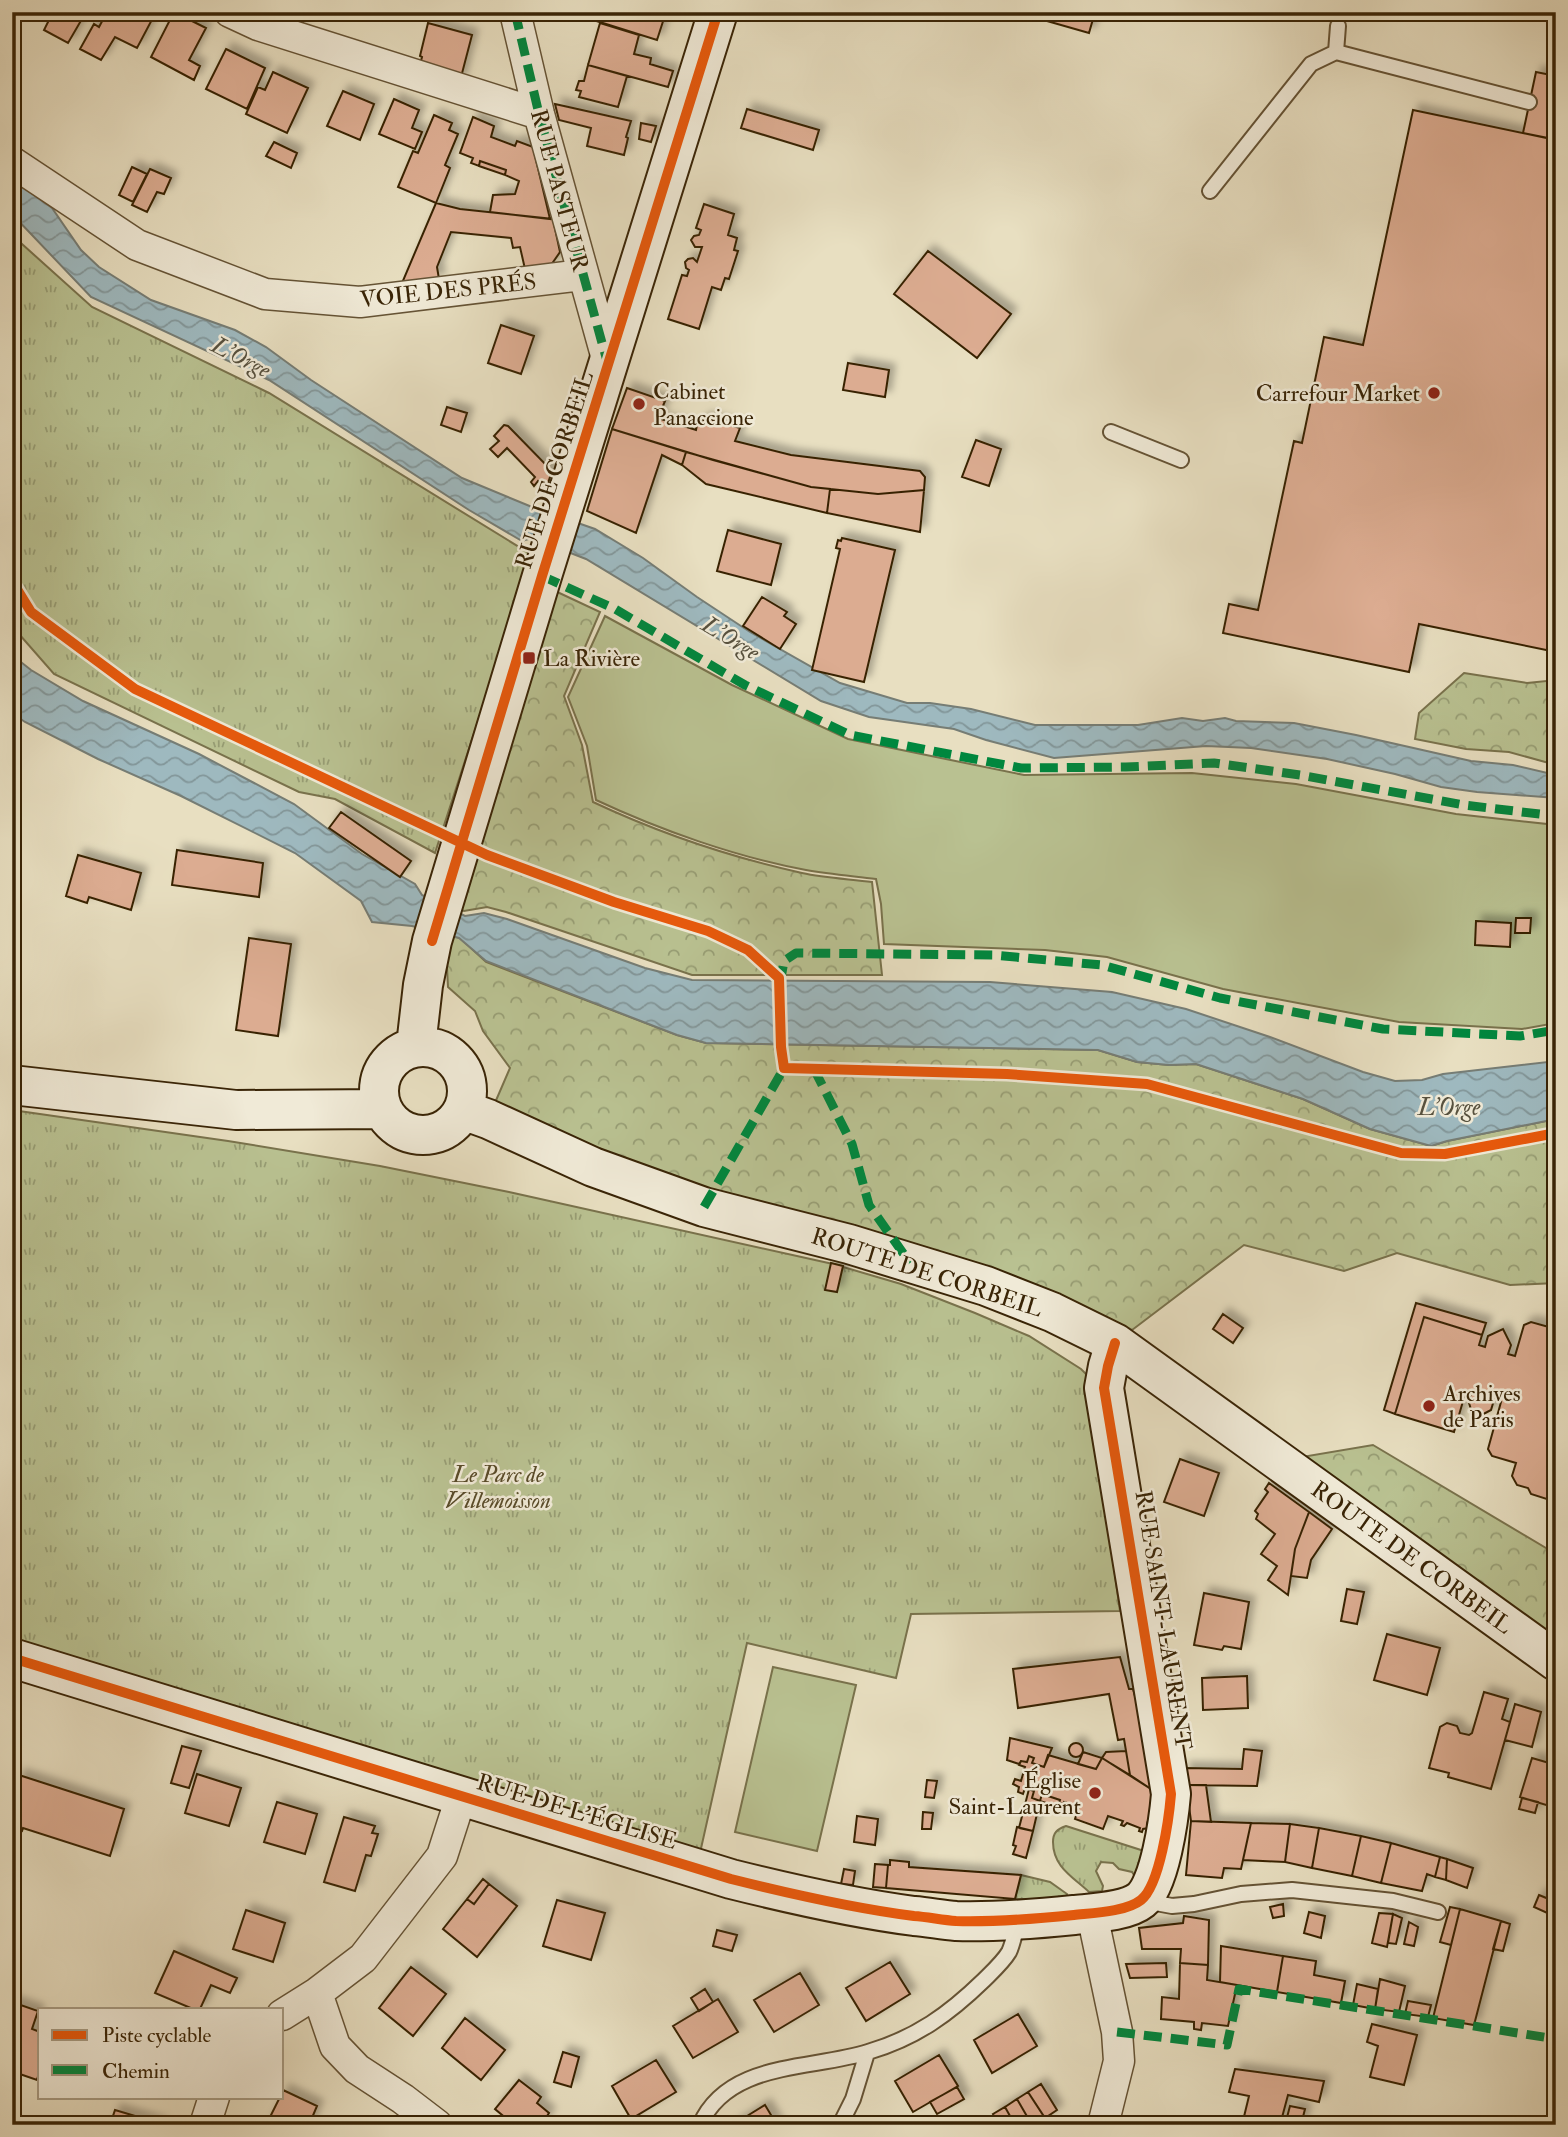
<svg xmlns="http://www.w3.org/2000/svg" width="1568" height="2137" viewBox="0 0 1568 2137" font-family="'IM FELL Double Pica',serif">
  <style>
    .grass { fill: url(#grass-tufts); stroke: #79724c; stroke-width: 2 }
    .forest { fill: url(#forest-crowns); stroke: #79724c; stroke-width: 2 }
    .garden { fill: #b9c191; stroke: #79724c; stroke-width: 2 }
    .water { fill: url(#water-waves); stroke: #767d75; stroke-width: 2 }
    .building { fill: #dcac91; stroke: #392406; stroke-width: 2; filter: url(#shadow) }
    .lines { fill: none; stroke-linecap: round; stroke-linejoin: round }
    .lane-casing { stroke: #655335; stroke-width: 18 }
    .street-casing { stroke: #655335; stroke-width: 33 }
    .secondary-casing { stroke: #392406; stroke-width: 42 }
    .lane { stroke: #f0ead7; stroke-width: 14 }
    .street { stroke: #f0ead7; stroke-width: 30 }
    .secondary { stroke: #f0ead7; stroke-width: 38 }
    .quiet { stroke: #00873e; stroke-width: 9; stroke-dasharray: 18 9; stroke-linecap: butt }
    .cycleway-casing { stroke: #f0ead7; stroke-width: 15 }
    .cycleway { stroke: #e8590c; stroke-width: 10 }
    .poi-dot { fill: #8f2418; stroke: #f0ead7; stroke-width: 2.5 }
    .labels { text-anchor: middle; stroke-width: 5; stroke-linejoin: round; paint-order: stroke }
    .street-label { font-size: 23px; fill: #392406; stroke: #f0ead7 }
    .poi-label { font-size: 23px; fill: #392406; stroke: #f0ead7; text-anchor: start }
    .park-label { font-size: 23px; font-style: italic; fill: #594b29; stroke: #f0ead7 }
    .water-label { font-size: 24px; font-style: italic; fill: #57513e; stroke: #f0ead7 }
  </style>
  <defs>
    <pattern id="grass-tufts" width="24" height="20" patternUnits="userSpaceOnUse" patternTransform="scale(1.75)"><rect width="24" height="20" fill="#b9c191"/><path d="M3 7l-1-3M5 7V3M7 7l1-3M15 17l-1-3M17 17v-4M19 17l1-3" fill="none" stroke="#979d74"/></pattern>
    <pattern id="forest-crowns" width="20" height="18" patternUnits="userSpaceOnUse" patternTransform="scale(1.75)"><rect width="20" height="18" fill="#b9c191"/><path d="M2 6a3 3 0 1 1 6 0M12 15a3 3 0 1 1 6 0" fill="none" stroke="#979d74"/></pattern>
    <pattern id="water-waves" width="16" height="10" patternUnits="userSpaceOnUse" patternTransform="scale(1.75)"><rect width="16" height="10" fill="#9eb9bf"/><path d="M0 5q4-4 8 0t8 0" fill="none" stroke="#829699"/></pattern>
    <filter id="shadow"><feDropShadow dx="6" dy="-6" stdDeviation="3.5" flood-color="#0004"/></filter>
  </defs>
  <rect width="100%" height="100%" fill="#e8dfc1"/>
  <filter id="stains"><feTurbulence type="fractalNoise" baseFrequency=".00286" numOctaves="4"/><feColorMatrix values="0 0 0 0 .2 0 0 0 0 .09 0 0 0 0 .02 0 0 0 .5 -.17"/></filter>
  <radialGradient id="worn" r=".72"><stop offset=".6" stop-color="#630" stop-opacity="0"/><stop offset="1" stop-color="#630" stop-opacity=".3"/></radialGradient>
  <path class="grass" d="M12,235L92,307L269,393L532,555L435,853L335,799L299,792L54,674L12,626Z
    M12,1110L228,1141L380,1166L509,1192L833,1264L901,1284L975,1313L1029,1336L1081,1369L1087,1375L1120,1611L911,1614L896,1678L747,1643L700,1853L12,1642Z
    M1066,1826L1144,1851L1136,1878L1132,1872L1119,1869L1113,1863L1101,1862L1096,1871L1103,1886L1102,1891L1089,1892C1073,1877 1053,1867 1053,1842C1053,1833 1057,1829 1066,1826Z
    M1021,1875L1050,1882L1067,1894L1065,1899H1015Z"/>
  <path class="forest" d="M553,590L600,612L564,696L582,745L593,802C659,833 730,857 802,873C825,878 849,879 872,882L882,975H692L506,912L487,907L464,911L454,907Z
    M1464,673L1527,683L1556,680V765L1509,752L1466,749L1415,739L1419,713Z
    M450,935L460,938L486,962L677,1035L706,1043L1098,1050L1137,1062L1169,1065L1196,1064L1303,1099L1370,1129L1431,1146L1447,1141L1556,1119V1283L1510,1285L1397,1253L1344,1271L1244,1245L1115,1343L488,1119L510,1068L483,1031L475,1011L448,987L446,948Z
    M1373,1445L1556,1554V1661L1278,1461Z"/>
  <path class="garden" d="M605,616L732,685L848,739L1024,775L1192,773L1296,784L1456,814L1556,825V1023L1522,1029L1399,1022L1223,989L1107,957L1045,950L884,944L881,904L876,879C852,876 829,874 806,870C736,857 660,830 596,800L587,746L568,697Z
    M773,1667L856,1685L817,1851L735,1832Z"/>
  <path class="water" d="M12,178L52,208L81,250L99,267L151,300L235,330L266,347L311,380L462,478L532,507L595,529L643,558L697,597L750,632L840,683L907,703H930L971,709L1035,725H1138L1182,718L1203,721L1225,718L1236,721L1294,723L1356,735L1471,761L1513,765L1556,775V798L1477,792L1441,787L1395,774L1327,759L1251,748L1206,746L1054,758L986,740L954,729L869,717L821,701L586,559L532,538L522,541L469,510L269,380L91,297L12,214Z
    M12,655L31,670L83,701L199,754L294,804L362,854L415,884L422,895L465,916L484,913L507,919L645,968L692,980L990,982L1112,992L1186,1009L1270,1037L1363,1072L1395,1081L1422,1080L1443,1074L1556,1061V1119L1447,1141L1431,1146L1370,1129L1303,1099L1196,1064L1169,1065L1137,1062L1098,1050L706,1043L677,1035L486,961L459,938L412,926L372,922L361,901L295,853L181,796L98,759L25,722L12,713Z"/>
  <path class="building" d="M45,12H86L68,43L44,30L51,16Z
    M107,12H156L137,48L115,37L101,60L80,49L94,24L99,27Z
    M174,12L206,28L189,60L200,66L194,80L151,57Z
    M258,12H306L301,27Z
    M589,12H666L657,40L587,18Z
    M1049,12H1095L1089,33L1047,21Z
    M428,23L472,35L460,81L419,68L422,57L420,56Z
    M600,23L639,35L634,54L651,58L650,64L673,71L668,87L588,65Z
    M226,49L265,68L247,109L206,89Z
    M588,65L627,76L618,107L579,97L581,91L576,90L579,81H584Z
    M273,72L308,88L287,133L246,114L258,87L265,90Z
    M1536,72L1556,76V126L1553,139L1523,133Z
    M343,91L374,104L360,140L327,126Z
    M394,99L419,110L412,128L422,132L415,149L379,134Z
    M555,104L631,121L626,137L628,138L624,155L587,146L591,128L559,120Z
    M747,109L819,130L813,150L741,128Z
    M1413,110L1556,140V652L1419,624L1409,672L1223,633L1229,604L1258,610L1294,441L1302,443L1324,337L1363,345Z
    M434,115L452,123L449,130L458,134L445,165L450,168L436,203L398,187L413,151L418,153Z
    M473,117L494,126L491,137L515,146L517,141L533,147L550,219L490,212L493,195L515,194L519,181L505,175L506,170L480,161L479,166L471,163L473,158L460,153Z
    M641,123L656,126L651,142L639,139Z
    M274,142L297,153L291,168L266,156Z
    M480,161L506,170L505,175L479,166Z
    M132,167L147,174L133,202L119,195Z
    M150,169L171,178L164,194L157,192L147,212L132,205Z
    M436,203L460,209L553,219L560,252L551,265L525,269L520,247L513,248L511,238L451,232L437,267L439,279L402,283Z
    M704,204L734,214L728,235L737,238L734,250L738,251L729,279L725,278L721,290L712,287L699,329L668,319L682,275L687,276L689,270L686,268L685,262L688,259L693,258L697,262L702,247H695L691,240L694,236L699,235L701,230L696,228Z
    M928,251L1011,314L977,358L894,294Z
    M501,325L534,336L521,374L488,363Z
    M848,363L889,370L885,397L843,390Z
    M627,388L665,401L658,418L696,430L697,425L706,418L740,428L735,441L791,455L920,471L925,477L924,490L878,494L811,487L713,460L612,429Z
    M447,407L467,413L461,432L441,425Z
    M504,425L508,426L552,471L546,489L538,481L534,486L531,482L535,477L507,448L498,457L490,449L499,441L494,436Z
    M612,429L686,452L682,465L662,455L636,533L587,511Z
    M976,440L1001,449L989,486L962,477Z
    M686,452L811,487L830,489L827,513L706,484L682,465Z
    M830,489L878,494L924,490L920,532L827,513Z
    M728,530L781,544L771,585L717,571Z
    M842,538L895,550L864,682L812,670L840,549L836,548L838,540L841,541Z
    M762,597L787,612L784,616L796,624L780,649L743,626Z
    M341,812L411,861L400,877L329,828Z
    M177,850L263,863L259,897L172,885Z
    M78,855L141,873L131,910L89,897L87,903L66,896Z
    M1516,918H1531L1530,933H1515Z
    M1476,921L1511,923L1510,947L1475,945Z
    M249,938L291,944L278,1036L236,1030Z
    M831,1263L843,1266L837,1292L825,1290Z
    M1416,1303L1486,1323L1482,1335L1424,1317L1395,1414L1384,1410Z
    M1223,1314L1243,1328L1233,1343L1213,1329Z
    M1424,1317L1482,1335L1479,1345L1485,1347L1488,1336L1503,1329L1511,1345L1508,1354L1515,1356L1524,1325L1531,1322L1556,1329V1502L1531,1494L1528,1488L1517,1485L1512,1476L1516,1463L1492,1456L1488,1449L1501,1402L1494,1400L1491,1410L1474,1419L1469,1403L1471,1393L1466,1391L1454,1432L1395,1414Z
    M1180,1459L1219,1473L1204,1516L1164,1502Z
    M1269,1483L1309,1512L1295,1549L1288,1595L1268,1580L1277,1566L1261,1554L1275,1534L1256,1519L1258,1514L1255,1511L1268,1492L1265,1489Z
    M1309,1512L1332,1529L1311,1560L1307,1578L1291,1576L1295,1549Z
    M1347,1589L1364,1592L1357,1624L1341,1621Z
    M1204,1593L1249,1602L1241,1649L1224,1646L1222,1650L1194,1645Z
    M1387,1634L1440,1648L1427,1695L1374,1680Z
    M1120,1657L1129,1689H1133L1158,1778L1154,1791L1130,1775L1124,1739L1118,1740L1109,1694L1018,1708L1013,1669Z
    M1247,1676L1248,1708L1203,1710L1202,1678Z
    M1484,1692L1508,1699L1502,1719L1510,1722L1491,1789L1448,1777L1449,1773L1429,1768L1440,1727L1447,1723L1457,1726L1460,1733L1469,1735L1472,1733Z
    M1515,1704L1541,1712L1532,1747L1505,1740Z
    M1010,1738L1052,1748L1044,1767L1032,1763L1034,1758L1029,1756L1027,1762L1021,1761L1019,1764L1007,1760Z
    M1069 1750a7 7 0 1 1 14 0a7 7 0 1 1-14 0Z
    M182,1746L201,1751L189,1788L171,1783Z
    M1244,1749L1262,1751L1257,1786L1186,1785L1184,1768L1242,1769Z
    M1126,1751L1130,1775L1102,1758L1106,1752Z
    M1083,1752L1102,1758L1096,1769L1078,1764Z
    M1048,1755L1096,1769L1102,1758L1154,1791L1155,1798L1147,1824L1149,1825V1828L1143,1829L1142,1832L1139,1831L1140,1828L1127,1823L1124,1826L1121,1825L1123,1821L1108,1816L1103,1829L1075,1819L1079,1807L1064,1802L1063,1804L1059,1803L1060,1800L1042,1794L1040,1801L1032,1798L1034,1791L1025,1788L1023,1794L1018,1792L1019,1787L1013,1784L1015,1779L1021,1781L1025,1767L1019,1765L1021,1761L1027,1762L1029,1756L1034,1758L1032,1763L1044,1767Z
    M1532,1758L1556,1765V1808L1520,1797Z
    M197,1774L241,1788L229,1826L185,1813Z
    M19,1775L124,1809L110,1856L23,1828L22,1831L12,1828V1797Z
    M927,1780L937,1781L934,1798L925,1797Z
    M1186,1785H1206L1211,1822L1191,1821Z
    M1029,1789L1034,1791L1032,1798L1040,1801L1033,1831L1019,1828Z
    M1042,1794L1060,1800L1058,1807L1040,1801Z
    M1522,1798L1538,1802L1535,1813L1519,1809Z
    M277,1802L317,1814L305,1854L264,1842Z
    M923,1812L933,1813L931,1829H922Z
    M857,1816L878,1819L875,1845L854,1842Z
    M344,1817L375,1826L372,1833L378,1834L371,1856L366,1855L355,1891L324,1882Z
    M1191,1821L1251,1823L1241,1869L1224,1868L1222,1878L1186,1875Z
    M1251,1823L1290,1824L1285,1862L1243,1860Z
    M1290,1824L1319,1828L1312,1868L1285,1862Z
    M1017,1827L1033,1831L1026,1858L1013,1854L1016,1846L1013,1845Z
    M1319,1828L1361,1836L1352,1876L1312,1868Z
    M1361,1836L1391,1843L1381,1883L1352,1876Z
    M1391,1843L1440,1857L1435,1877L1427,1874L1422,1891L1381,1883Z
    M1440,1857L1447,1859L1446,1880L1435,1877Z
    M1447,1859L1473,1868L1467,1888L1446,1880Z
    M890,1860L909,1862V1867L1021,1875L1015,1899L886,1888L888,1865H890Z
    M875,1864L888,1865L886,1888L873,1887Z
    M844,1869L855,1871L853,1885L841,1884Z
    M483,1879L489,1884L474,1904L467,1899Z
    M489,1884L517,1906L477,1957L443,1929L467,1899L474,1904Z
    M1539,1895L1556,1902L1554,1916L1534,1907Z
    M557,1900L605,1913L591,1960L543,1946Z
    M1283,1904L1284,1916L1273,1918L1270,1907Z
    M1450,1907L1460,1909L1451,1945L1440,1942Z
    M1460,1909L1501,1921L1474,2025L1433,2018Z
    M246,1910L285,1923L273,1962L233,1949Z
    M1309,1912L1325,1916L1321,1938L1304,1933Z
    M1379,1913L1393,1914L1387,1947L1372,1943Z
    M1393,1914L1402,1918L1396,1944L1388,1943Z
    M1184,1916L1209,1920L1208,1965L1180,1963L1181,1949H1142L1139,1928L1183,1923Z
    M1501,1921L1510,1924L1503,1951L1493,1949Z
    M1409,1922L1418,1927L1414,1946L1404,1944Z
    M717,1930L737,1935L732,1951L713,1946Z
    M1221,1946L1283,1956L1277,1992L1220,1982Z
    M174,1951L237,1978L230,1993L211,1985L200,2009H193L155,1993Z
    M1283,1956L1316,1961L1314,1975L1345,1981L1341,2003L1277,1992Z
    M890,1962L910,1994L866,2021L846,1988Z
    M1166,1963L1167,1977L1130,1978L1126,1964Z
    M1180,1963L1208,1965L1207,1980L1237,1985L1228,2026L1202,2023L1201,2030L1194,2029V2022L1161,2019L1162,1997L1179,1999Z
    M411,1967L446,1994L413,2036L379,2008Z
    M800,1973L819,2005L774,2032L754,2000Z
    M1380,1979L1405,1986L1399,2012L1375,2009Z
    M1357,1984L1378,1989L1375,2009L1353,2005Z
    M705,1989L713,2002L699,2011L691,1998Z
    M718,1999L738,2032L693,2058L673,2026Z
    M1408,2001L1431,2005L1428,2017L1405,2014Z
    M12,2002L38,2011L32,2029L40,2032V2069L37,2080L14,2072L19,2056L12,2054L17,2033L12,2032Z
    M1018,2014L1037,2046L992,2073L974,2040Z
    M465,2018L505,2050L481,2080L442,2048Z
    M1372,2024L1417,2035L1404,2085L1370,2077L1378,2046L1367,2042Z
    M563,2052L579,2057L571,2087L554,2082Z
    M939,2055L958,2086L913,2112L895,2081Z
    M656,2060L676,2092L631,2119L612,2086Z
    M1235,2069L1324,2081L1319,2102L1288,2095L1280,2125H1242L1249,2096L1229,2092Z
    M519,2080L541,2097L537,2103L549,2113L541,2125H514L495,2109Z
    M1041,2084L1057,2110L1045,2118L1028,2092Z
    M957,2087L964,2099L937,2114L930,2102Z
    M283,2090L317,2106L309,2125H266L280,2097H282Z
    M1028,2092L1045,2118L1034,2125H1032L1017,2099Z
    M1017,2099L1032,2125H1015L1005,2107Z
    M765,2105L777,2125H732L747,2116Z
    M1290,2106L1305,2109L1301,2125H1285Z
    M1005,2107L1015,2125H1000L993,2114Z
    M115,2110L162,2124L110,2125Z"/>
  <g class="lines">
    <defs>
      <path id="lane" d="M1336,52L1338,26
        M1210,191L1311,64L1336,52L1529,102
        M1111,432L1181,460
        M1145,1901L1172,1906L1194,1904L1241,1894L1292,1890L1393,1901L1438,1912
        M700,2125C728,2061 811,2070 868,2052C916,2038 949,2014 984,1980C992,1972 1003,1962 1009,1952C1013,1944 1015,1931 1018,1922
        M840,2125L853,2099L867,2053"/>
      <path id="street" d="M230,12L258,25L539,114
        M515,12L539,114L609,366
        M12,162L137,245L265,294L360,302L582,275
        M1092,1914L1117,2032L1119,2061L1103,2125
        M317,1993L335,2046L357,2069L403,2099L437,2125
        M282,2015L317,1993L363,1958L442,1856L461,1797
        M205,2125L214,2097"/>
      <path id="secondary" d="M416,1046L423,985L432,941L542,576L718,12
        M379 1091a44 44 0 1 1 88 0a44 44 0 1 1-88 0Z
        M12,1085L236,1110L381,1109
        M463,1110L488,1119L593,1167L704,1207L849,1244L986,1286L1052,1312L1115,1343L1556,1661
        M12,1658L731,1879C791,1894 852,1908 914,1916C928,1917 942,1920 956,1921C996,1922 1035,1919 1074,1915C1092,1913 1126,1912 1141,1900C1160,1885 1169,1818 1171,1794L1104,1388L1108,1366L1115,1343"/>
    </defs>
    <use href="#lane" class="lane-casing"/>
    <use href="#street" class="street-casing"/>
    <use href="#secondary" class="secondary-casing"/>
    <use href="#lane" class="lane"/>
    <use href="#street" class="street"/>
    <use href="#secondary" class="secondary"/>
    <path class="quiet" d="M515,12L539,114L607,361
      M542,576L615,609L745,685L850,735L1021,768L1126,767L1214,763L1300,775L1464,805L1556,816
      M780,984L784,961L796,953L993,955L1102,965L1220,998L1383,1029L1520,1036L1556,1030
      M814,1069L852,1144L869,1205L910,1263
      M704,1207L784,1068L783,1064
      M1117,2032L1227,2045L1239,1989L1556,2039"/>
    <defs>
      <path id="cycleway" d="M12,581L31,612L135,689L487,855L614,902L708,931L748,950L779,978L781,1047L784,1068L1007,1074L1147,1084L1401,1153L1445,1154L1556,1133
        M432,941L542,576L718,12
        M12,1658L731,1879C791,1894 852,1908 914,1916C928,1917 942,1920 956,1921C996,1922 1035,1919 1074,1915C1092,1913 1126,1912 1141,1900C1160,1885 1169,1818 1171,1794L1104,1388L1108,1366L1115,1343"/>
    </defs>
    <use href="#cycleway" class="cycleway-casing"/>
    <use href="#cycleway" class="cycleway"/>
  </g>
  <g class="poi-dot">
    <circle cx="1434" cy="393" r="7"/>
    <circle cx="639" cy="404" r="7"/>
    <rect x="522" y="651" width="14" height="14" rx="3.5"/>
    <circle cx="1429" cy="1406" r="7"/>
    <circle cx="1095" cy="1793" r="7"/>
  </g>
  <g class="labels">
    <g class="street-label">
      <text transform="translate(560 190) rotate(75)" y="8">RUE PASTEUR</text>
      <text transform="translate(448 290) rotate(-6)" y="8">VOIE DES PRÉS</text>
      <text transform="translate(554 470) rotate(-72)" y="8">RUE DE CORBEIL</text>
      <text transform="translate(927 1272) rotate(18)" y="8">ROUTE DE CORBEIL</text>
      <text transform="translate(1412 1557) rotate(36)" y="8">ROUTE DE CORBEIL</text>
      <text transform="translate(1164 1620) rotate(81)" y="8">RUE SAINT-LAURENT</text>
      <text transform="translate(577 1811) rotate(17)" y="8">RUE DE L'ÉGLISE</text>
    </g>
    <g class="poi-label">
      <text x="653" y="399">Cabinet<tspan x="653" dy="26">Panaccione</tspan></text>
      <text x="1420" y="401" text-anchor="end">Carrefour Market</text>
      <text x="543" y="666">La Rivière</text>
      <text x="1443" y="1401">Archives<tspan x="1443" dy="26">de Paris</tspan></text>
      <text x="1081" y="1788" text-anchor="end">Église<tspan x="1081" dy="26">Saint-Laurent</tspan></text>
    </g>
    <g class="park-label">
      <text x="498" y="1482">Le Parc de<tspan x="498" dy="26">Villemoisson</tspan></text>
    </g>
    <g class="water-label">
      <text transform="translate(241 357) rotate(27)" y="8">L'Orge</text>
      <text transform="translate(731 638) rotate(31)" y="8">L'Orge</text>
      <text x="1449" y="1115">L'Orge</text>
    </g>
  </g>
  <rect width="1568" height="2137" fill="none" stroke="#e8dfc1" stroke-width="42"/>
  <rect x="14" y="14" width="1540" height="2109" fill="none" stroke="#392406" stroke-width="3.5"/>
  <rect x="21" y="21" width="1526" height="2095" fill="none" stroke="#392406" stroke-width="2"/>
  <rect x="38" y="2008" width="245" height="91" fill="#f0ead7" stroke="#a79b83" stroke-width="2"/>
  <rect x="52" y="2030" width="35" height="10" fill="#e8590c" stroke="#a79b83" stroke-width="2"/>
  <text x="102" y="2042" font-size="21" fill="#392406">Piste cyclable</text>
  <rect x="52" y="2065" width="35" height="10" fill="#00873e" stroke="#a79b83" stroke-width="2"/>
  <text x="102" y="2078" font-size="21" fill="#392406">Chemin</text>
  <rect width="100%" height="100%" filter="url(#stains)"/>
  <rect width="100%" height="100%" fill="url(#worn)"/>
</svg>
